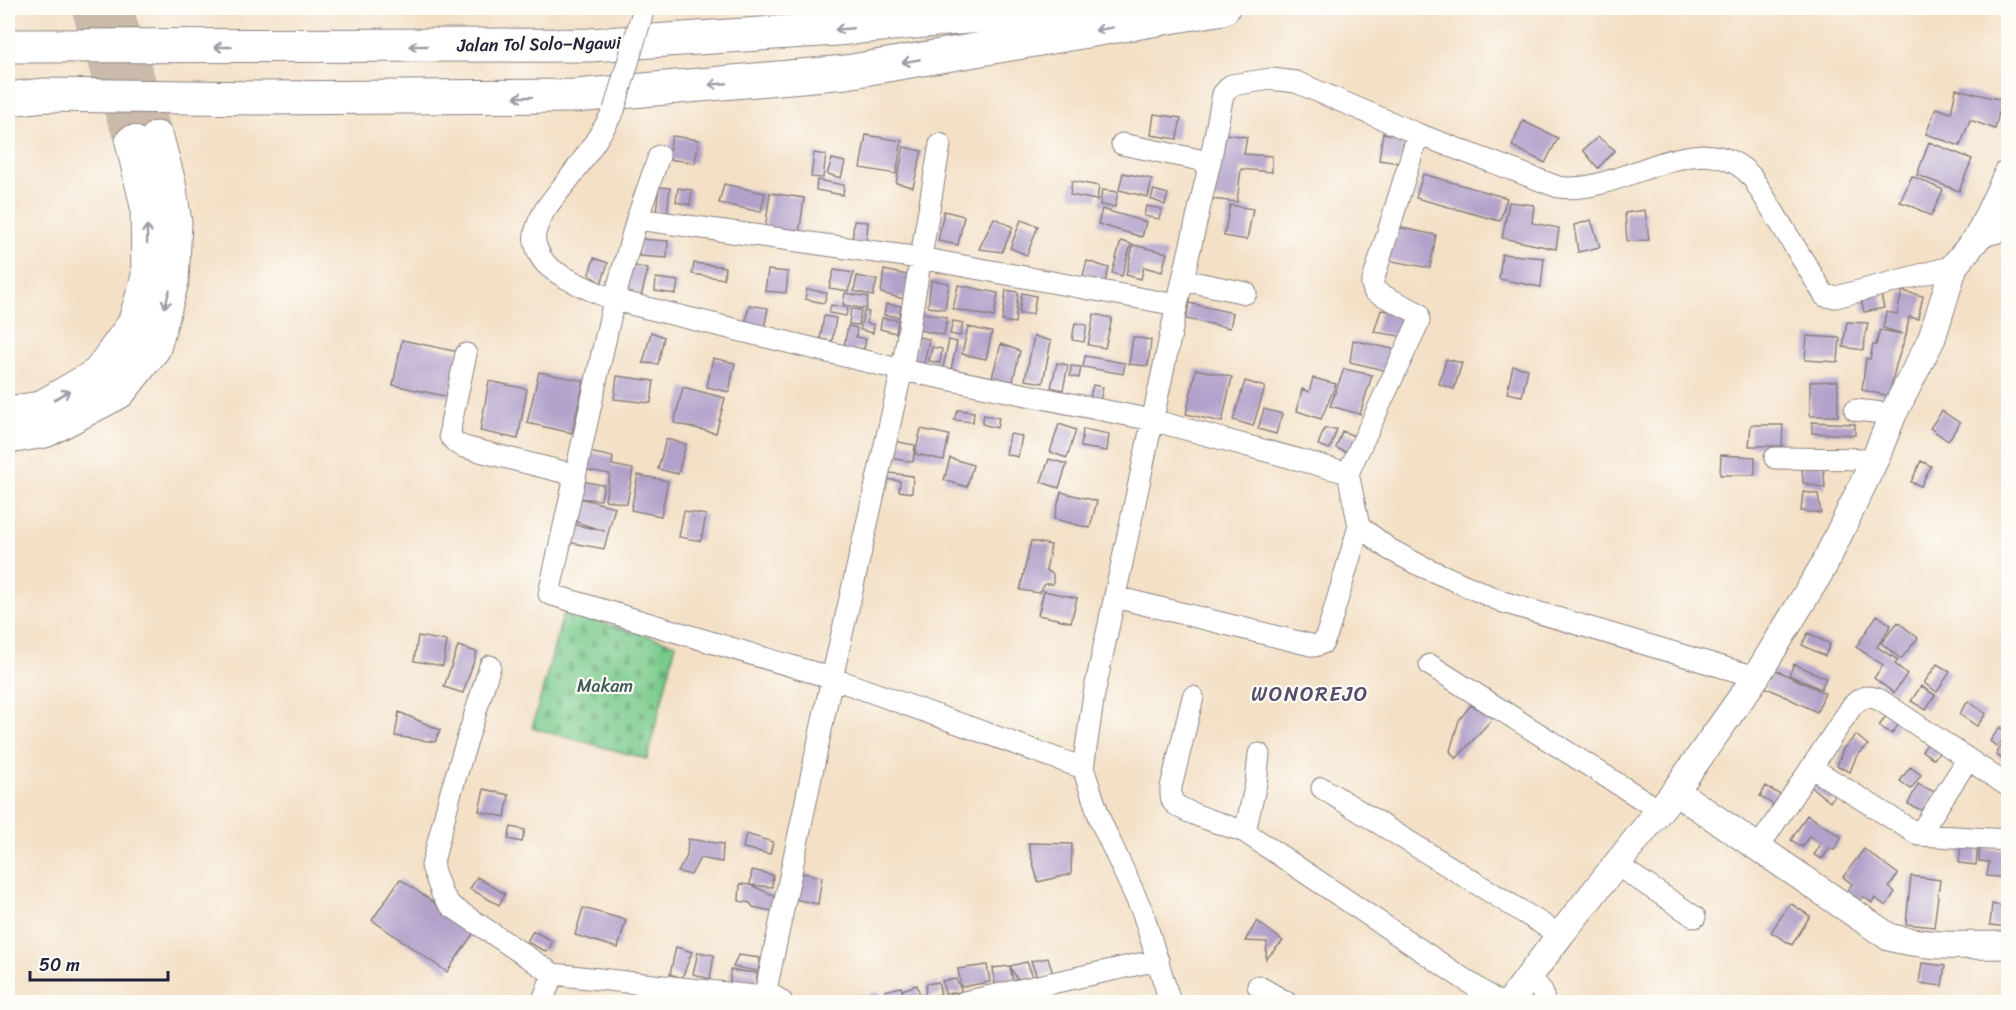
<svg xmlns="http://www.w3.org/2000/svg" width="2016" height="1010" viewBox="0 0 2016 1010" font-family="Sriracha,sans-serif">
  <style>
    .cemetery { fill: url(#cemetery-stones); stroke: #4e7663; stroke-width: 1.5 }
    .building { fill: #b2a1ca }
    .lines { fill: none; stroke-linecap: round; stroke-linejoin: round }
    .motorway-tunnel { stroke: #c9baaa; stroke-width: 33; stroke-dasharray: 33 16; stroke-linecap: butt }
    .minor-casing { stroke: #8a8180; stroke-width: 23 }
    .tertiary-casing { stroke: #8a8180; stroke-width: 29 }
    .motorway-casing { stroke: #8a8180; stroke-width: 35 }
    .minor { stroke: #fff; stroke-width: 21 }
    .tertiary { stroke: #fff; stroke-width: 27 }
    .motorway { stroke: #fff; stroke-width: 33 }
    .minor-bridge-casing { stroke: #8a8180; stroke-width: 23; stroke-linecap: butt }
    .minor-bridge { stroke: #fff; stroke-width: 21 }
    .oneway { stroke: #9c9ca7 }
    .labels { text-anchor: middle; stroke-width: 4.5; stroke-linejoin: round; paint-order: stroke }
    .street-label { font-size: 18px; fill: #22223b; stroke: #fdfcf7 }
    .park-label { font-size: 18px; fill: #405d57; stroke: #fdfcf7 }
    .quarter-label { font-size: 21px; letter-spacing: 1.5px; fill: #544e6d; stroke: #fdfcf7 }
  </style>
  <defs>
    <pattern id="cemetery-stones" width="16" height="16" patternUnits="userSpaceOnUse" patternTransform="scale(1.5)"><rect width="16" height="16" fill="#79ca8b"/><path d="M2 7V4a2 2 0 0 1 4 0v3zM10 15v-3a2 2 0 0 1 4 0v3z" fill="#68ad79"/></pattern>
  </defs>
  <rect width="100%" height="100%" fill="#fdfcf7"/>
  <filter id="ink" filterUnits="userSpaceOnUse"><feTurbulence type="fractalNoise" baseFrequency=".0167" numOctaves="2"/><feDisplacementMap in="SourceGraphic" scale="12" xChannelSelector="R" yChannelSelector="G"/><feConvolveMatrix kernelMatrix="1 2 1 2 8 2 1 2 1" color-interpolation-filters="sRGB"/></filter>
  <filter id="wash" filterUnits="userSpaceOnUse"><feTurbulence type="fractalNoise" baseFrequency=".008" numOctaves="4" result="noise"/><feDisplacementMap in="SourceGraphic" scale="24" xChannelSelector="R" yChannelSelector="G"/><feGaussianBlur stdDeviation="1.35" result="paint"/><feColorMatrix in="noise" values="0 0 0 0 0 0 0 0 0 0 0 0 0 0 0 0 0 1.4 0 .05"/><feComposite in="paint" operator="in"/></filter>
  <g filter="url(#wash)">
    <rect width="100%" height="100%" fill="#f3e0c6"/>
    <path class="cemetery" d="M564,612L676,644L647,759L532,728Z"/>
    <g id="blocks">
      <path class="building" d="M1956,89L2002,100L1995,129L1970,120L1960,146L1926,134L1936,108L1951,113Z
        M1154,114L1181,118L1177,139L1151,135Z
        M1523,121L1558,138L1545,163L1512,146Z
        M1383,133L1404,137L1400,163L1379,160Z
        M1225,134L1247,137L1244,154L1272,156V172L1241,169L1237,202L1212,199Z
        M866,135L902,141L896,174L860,168Z
        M672,136L699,140L695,163L668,159Z
        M1598,137L1615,150L1598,168L1583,150Z
        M1929,142L1972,159L1959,191L1917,175Z
        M904,147L922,151L913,187L896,183Z
        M814,153L826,155L823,178L811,177Z
        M832,159L845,162L841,178L827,174Z
        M1123,173L1152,179L1148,197L1119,190Z
        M1423,174L1507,198L1500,221L1416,198Z
        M1912,176L1943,190L1931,216L1910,205L1900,202Z
        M817,180L844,185L843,195L816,190Z
        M1072,181L1099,186L1097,200L1070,195Z
        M724,184L765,193L761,212L719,203Z
        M659,187L670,188L667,214L656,212Z
        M678,188L692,190L690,205L676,202Z
        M1102,190L1118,192L1115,207L1100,205Z
        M1154,190L1168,194L1165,205L1151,199Z
        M770,193L804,198L799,235L765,230Z
        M1509,202L1534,205L1532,223L1559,228L1556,249L1502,238Z
        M1230,205L1253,209L1247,240L1224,236Z
        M1146,206L1162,209L1159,219L1144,216Z
        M1102,209L1146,222L1142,237L1098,224Z
        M1645,210L1649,240L1627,241L1625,213Z
        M944,211L964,216L958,245L938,241Z
        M994,218L1013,227L1002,252L979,249Z
        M1021,220L1038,226L1027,255L1010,248Z
        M1591,220L1600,247L1578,252L1574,225Z
        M854,221L868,222L866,244L852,242Z
        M1397,227L1436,235L1430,268L1386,260Z
        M640,239L668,241L667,258L639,256Z
        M1121,241L1131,244L1122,276L1112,273Z
        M1133,245L1167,253L1162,272L1144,267L1141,279L1126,275Z
        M1502,254L1544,258L1541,287L1499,279Z
        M594,258L608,263L601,284L589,274Z
        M1087,261L1109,268L1104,285L1082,279Z
        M694,263L725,267L724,279L692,274Z
        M631,265L648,269L641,297L624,293Z
        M768,270L788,272L786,293L765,291Z
        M834,270L854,273L848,291L829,288Z
        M884,270L912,276L904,299L881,293Z
        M857,276L877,280L873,296L854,291Z
        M656,278L678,281L676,294L655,291Z
        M931,280L949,283L945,309L928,307Z
        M958,285L998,293L994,317L953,309Z
        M807,289L827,293L824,303L805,299Z
        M1006,290L1018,292L1015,323L1002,321Z
        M1880,291L1884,308L1864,312L1860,295Z
        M1902,291L1923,296L1918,319L1909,317L1906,335L1896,365L1889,396L1862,390L1866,358L1870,359L1873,345H1876L1880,330L1903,334L1883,328L1886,312L1897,314Z
        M845,293L868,297L866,309L843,305Z
        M1022,293L1036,296L1033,314H1019Z
        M1189,303L1233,313L1230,328L1186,319Z
        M886,304L901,306L899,317L884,315Z
        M749,305L768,308L763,334L744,331Z
        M831,305L848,308L846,316L829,313Z
        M851,309L861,310L859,325L849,324Z
        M1381,310L1411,314L1406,337L1374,332Z
        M864,311L869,312L866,323L874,325L873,333L860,330Z
        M918,312L947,317L944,335L914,329Z
        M1094,314L1112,318L1105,348L1088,345Z
        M824,316L836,318L832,341L820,339Z
        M882,318L898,320L896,333L880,329Z
        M953,321L963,323L960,336L950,334Z
        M1847,322L1868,323L1863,350L1843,347Z
        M1075,323L1087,325L1084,342L1072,340Z
        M848,326L857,328L856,337L866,339L864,349L856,348L854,354L843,352Z
        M968,327L992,332L986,359L962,354Z
        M651,332L664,337L658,364L643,363Z
        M1034,336L1051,341L1043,383L1025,380Z
        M1807,336L1840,338L1838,362L1805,360Z
        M918,337L929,339L924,364L913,362Z
        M1133,337L1151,340L1148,366L1129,364Z
        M402,340L459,352L449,397L393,385Z
        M949,340L957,342L951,370L943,368Z
        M1353,340L1397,350L1392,372L1350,362Z
        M1001,344L1020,351L1012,385L991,381Z
        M932,347L942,349L940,363L929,361Z
        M1085,356L1125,363L1123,374L1083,367Z
        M713,358L735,363L729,392L707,387Z
        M1446,359L1462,363L1454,389L1439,384Z
        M1057,363L1068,365L1063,390L1051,387Z
        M1071,366L1081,367L1079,378L1070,376Z
        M1513,366L1528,369L1522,396L1507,393Z
        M1196,369L1232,377L1222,422L1186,414Z
        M1344,369L1372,375L1360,414L1330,406Z
        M539,372L584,381L572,433L527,423Z
        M617,376L654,381L651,403L614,399Z
        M1313,378L1336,384L1321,419L1297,411L1302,389L1309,392Z
        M489,381L527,389L518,439L480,431Z
        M1245,381L1265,387L1253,426L1233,420Z
        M1838,381V416H1810V382Z
        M1093,385L1103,387L1099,407L1088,405Z
        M683,387L725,398L716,433L674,423Z
        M1264,409L1282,414L1276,434L1258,429Z
        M958,410L974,412L973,422L954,420Z
        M1942,411L1960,423L1948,441L1930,428Z
        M984,415L999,418L997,428L982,424Z
        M1812,422L1855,424V435L1812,433Z
        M1059,424L1076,430L1067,458L1050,452Z
        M1751,425H1783L1782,446H1749Z
        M921,429L949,435L944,460L915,454Z
        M1083,429L1109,434L1107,451L1081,447Z
        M1324,429H1337L1330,449L1318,445Z
        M1342,431L1357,437L1351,454L1336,448Z
        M1010,434L1022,436L1018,457L1006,454Z
        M666,439L686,444L678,474L658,469Z
        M893,441L915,445L913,462L890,458Z
        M585,451L613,457L612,465L633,469L627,504L605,500L610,474L581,469Z
        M1721,455L1755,457V475H1720Z
        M950,458L973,465L967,487L944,480Z
        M1049,459L1067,464L1059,488L1041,482Z
        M1921,461L1931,466L1921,486L1911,482Z
        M1823,464L1825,488L1803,483L1802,466Z
        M889,473L913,476L912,493L899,491L900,481L885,479Z
        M638,475L668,481L661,516L631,510Z
        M580,481L604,485L601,500L579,498L615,507L604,549L567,542L571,524L605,531L573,521Z
        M1061,492L1097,501L1090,528L1054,519Z
        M1803,492L1818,494L1821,513L1801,511Z
        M684,511L706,515L701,541L679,537Z
        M1031,541L1051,545L1046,570L1053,574V584H1045L1039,593L1020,590Z
        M1044,591L1077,598L1071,622L1038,615Z
        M1877,615L1891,625L1877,647L1898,660L1895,664L1907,674L1894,693L1874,678L1883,665L1856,647Z
        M1898,622L1918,638L1901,659L1881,643Z
        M1808,633L1830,644L1825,656L1802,645Z
        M418,636L447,641L443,666L414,661Z
        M458,646L477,652L463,693L444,687Z
        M1794,664L1826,678L1821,689L1789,675Z
        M1937,664L1950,672L1937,692L1924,683Z
        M1774,669L1825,693L1817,712L1765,687Z
        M1921,686L1935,695L1926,710L1911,701Z
        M1968,701L1986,714L1977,726L1959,714Z
        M1471,705L1493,718L1456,759L1450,751L1459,720Z
        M399,712L440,730L435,742L395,736Z
        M1888,713L1900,722L1892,734L1879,726Z
        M2000,727L2008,733L1997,747L1990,741Z
        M1856,735L1868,745L1856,757L1850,772L1837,766L1843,749Z
        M2008,736V764L1996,754Z
        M1930,740L1942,749L1934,759L1922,751Z
        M1910,767L1921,775L1911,789L1900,781Z
        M1817,776L1837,792L1830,802L1810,786Z
        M1918,784L1935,792L1925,812L1908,804Z
        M1766,786L1782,796L1775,806L1760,796Z
        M484,789L509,795L505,817L479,811Z
        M1807,815L1842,837L1834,850L1830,848L1822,859L1814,855L1821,844L1809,836L1802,847L1791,840Z
        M511,827L525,830L522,842L508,839Z
        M746,834L773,842L770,854L743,848Z
        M688,839L723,844L722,862L700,858L691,875L678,872L687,856Z
        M1028,843L1072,844L1071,874L1038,882Z
        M1961,845L1978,847L1976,865L1959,863Z
        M1980,848L2008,851V878L1987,876L1989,862L1979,861Z
        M1864,849L1898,874L1889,887L1895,892L1886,906L1875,898L1872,903L1863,896L1860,901L1847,891L1852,884L1843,877Z
        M752,870L773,875L772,887L750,885L778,897L772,911L753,907L750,903L739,901L740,884L750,885Z
        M798,872L822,877L818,904L793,899Z
        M1911,876L1940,880L1934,927L1906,924Z
        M477,877L505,894L499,905L470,889Z
        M400,879L475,931L447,972L372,920Z
        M1790,903L1810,916L1792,945L1771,932Z
        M1992,904L2008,907V927L1990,925Z
        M583,908L626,920L618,948L575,935Z
        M1257,921L1283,941L1266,959L1267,942L1245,941Z
        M533,931L553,941L547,952L527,942Z
        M676,947L692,952L682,978L670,974Z
        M698,952L714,955L710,979L693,974Z
        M738,955L760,958L758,971L733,967Z
        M1048,958L1053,974L1037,977L1031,961Z
        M1027,962L1033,977L1017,979L1010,966Z
        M1922,963L1945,966L1942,986L1919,983Z
        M987,965L990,982L961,987L958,969Z
        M1010,966L1013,982L995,984L993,968Z
        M730,970L757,973L756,991L730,989Z
        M956,979L962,992L945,994L942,981Z
        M938,982L941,994L925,998L926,984Z
        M917,985L921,998L908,1001L902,990Z
        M901,987L905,1002H888L885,991Z
        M873,992L881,993L884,1002H867L866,997Z
        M852,995H863L864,1002H854Z
        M1052,997L1053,1002H1034Z"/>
    </g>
  </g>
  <g filter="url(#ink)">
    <use href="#blocks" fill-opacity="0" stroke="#8a8180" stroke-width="1.5"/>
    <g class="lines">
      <path class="motorway-tunnel" d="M88,8L107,72L132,142
        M116,8L157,138"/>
      <defs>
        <path id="minor" d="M614,110C601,134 587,155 571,176C558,194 540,210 535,234C533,242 539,256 545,263C557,277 596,292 614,300L549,594L832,678L1083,768
          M1122,144L1210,162
          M659,156L637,219L614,300L902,370L1152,420L1348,473L1359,526L1389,549L1417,564L1503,602L1756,677
          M637,219L920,258L1177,305
          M1978,237L1998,232L2008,224
          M1183,280L1246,293
          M466,354L451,423L450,436L456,443L464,447L575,475
          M1855,410L1893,414
          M1775,458L1875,459
          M1348,473L1419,321L1418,313L1374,291L1372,284L1418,134
          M1115,597L1315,646L1323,643L1328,631L1359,526
          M1430,665L1659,810
          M490,666L450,795L432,866L442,894L451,906L553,974
          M1193,697L1171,787C1171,792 1170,797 1173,802C1182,813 1229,826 1245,832L1256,783L1259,754
          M1968,759L2008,786
          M1812,768L1919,835L2008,840
          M1322,788L1560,935
          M1245,832L1498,1002
          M1758,848L1852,706C1862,696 1868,695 1880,700L1968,759L1919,835
          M1617,865L1695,917
          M1529,976L1542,991L1544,1002
          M1258,986L1286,1002
          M766,990L782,1002
          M542,1002L553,974L754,996L759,995L766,990L832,678L902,370L940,144
          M964,1002L1158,960
          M1170,1002L1143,913L1101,822L1083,768L1094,694L1177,305L1210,162L1223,94L1231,85L1271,79L1296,82L1418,134L1558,187C1621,197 1699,119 1752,177L1825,296L1836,297L1954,266"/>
        <path id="tertiary" d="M1675,791L1889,937C1928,948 1969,945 2008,945
          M1510,1002L1560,935L1675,791L1756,677L1823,567L1875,459L1893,414L1932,338L1954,266L1978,237L2008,173"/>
        <path id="motorway" d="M8,46L589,45L837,29L1069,8
          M8,99L45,95L259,98L576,96L846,72L1223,8
          M8,413L40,408L98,374L134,324L148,277L147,206L132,142
          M8,437L45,431L119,392L154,348L172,282L175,223L169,183L157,138"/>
      </defs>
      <use href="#minor" class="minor-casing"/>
      <use href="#tertiary" class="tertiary-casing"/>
      <use href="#motorway" class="motorway-casing"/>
      <use href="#minor" class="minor"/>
      <use href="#tertiary" class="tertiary"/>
      <use href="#motorway" class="motorway"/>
      <defs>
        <path id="minor-bridge" d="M614,110L644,8"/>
      </defs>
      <use href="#minor-bridge" class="minor-bridge-casing"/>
      <use href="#minor-bridge" class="minor-bridge"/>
    </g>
    <defs><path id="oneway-shaft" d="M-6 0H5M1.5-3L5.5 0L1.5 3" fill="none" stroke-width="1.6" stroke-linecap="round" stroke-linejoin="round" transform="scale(1.5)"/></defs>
    <g class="oneway">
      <use href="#oneway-shaft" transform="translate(844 29) rotate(175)"/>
      <use href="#oneway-shaft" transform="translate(1104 29) rotate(170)"/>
      <use href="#oneway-shaft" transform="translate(418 46) rotate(180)"/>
      <use href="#oneway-shaft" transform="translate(223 47) rotate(180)"/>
      <use href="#oneway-shaft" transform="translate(911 61) rotate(170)"/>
      <use href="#oneway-shaft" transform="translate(718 84) rotate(175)"/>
      <use href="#oneway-shaft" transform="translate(523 97) rotate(180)"/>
      <use href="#oneway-shaft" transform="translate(147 234) rotate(-91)"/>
      <use href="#oneway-shaft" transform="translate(167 299) rotate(106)"/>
      <use href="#oneway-shaft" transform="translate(62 395) rotate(-30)"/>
    </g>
  </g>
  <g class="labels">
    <g class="street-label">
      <text transform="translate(539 44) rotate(-1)" y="6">Jalan Tol Solo–Ngawi</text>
    </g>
    <g class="park-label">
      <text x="605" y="692">Makam</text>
    </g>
    <g class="quarter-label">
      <text x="1310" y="701">WONOREJO</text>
    </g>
  </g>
  <rect width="2016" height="1010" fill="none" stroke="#fdfcf7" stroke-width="30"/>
  <path d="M30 971v9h138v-9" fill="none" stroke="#22223b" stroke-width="3"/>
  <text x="39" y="971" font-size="18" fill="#22223b" stroke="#fdfcf7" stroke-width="4.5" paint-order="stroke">50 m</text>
</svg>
